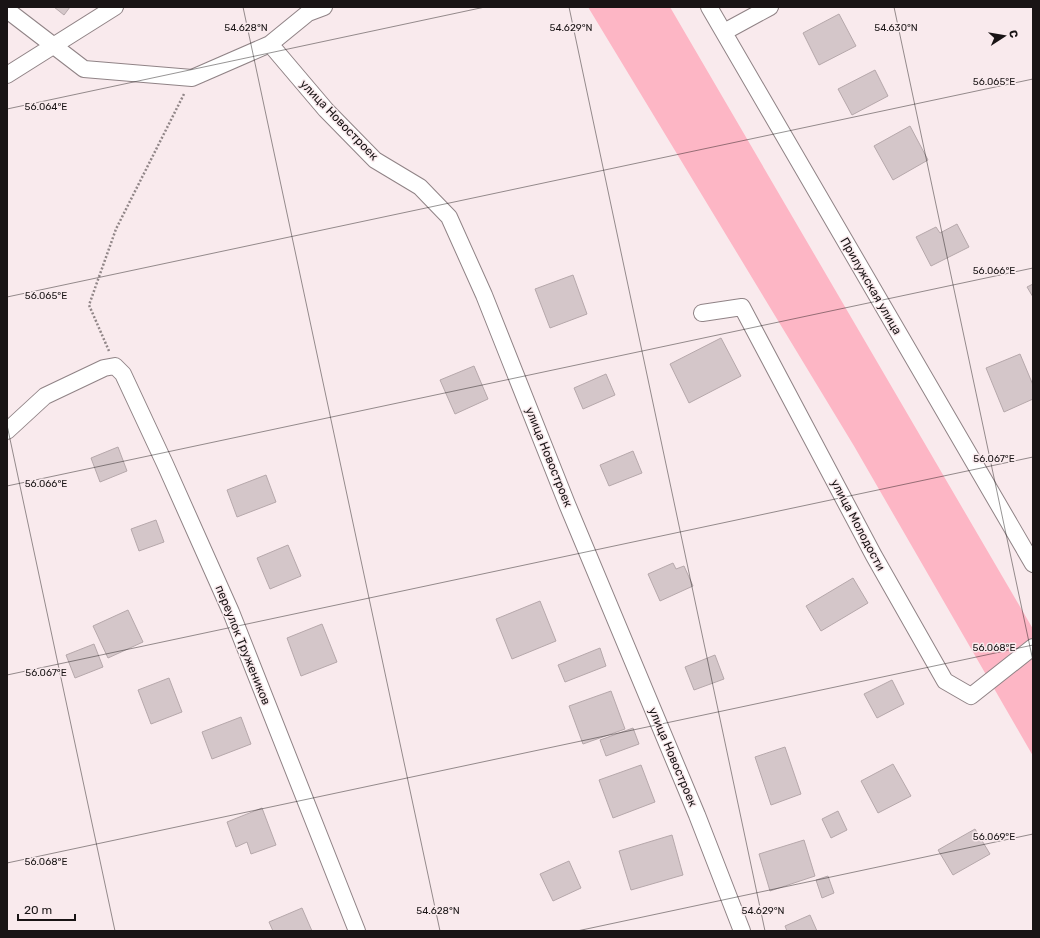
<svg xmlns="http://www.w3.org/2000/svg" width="1040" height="938" viewBox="0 0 1040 938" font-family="Rubik,sans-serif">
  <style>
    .green { fill: #fdb6c5 }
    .building { fill: #d4c6c9; stroke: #b6a8ab }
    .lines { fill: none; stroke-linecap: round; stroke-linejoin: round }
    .street-casing { stroke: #908386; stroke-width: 18 }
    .path { stroke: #918688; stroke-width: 2.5; stroke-dasharray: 2 2; stroke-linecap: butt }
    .street { stroke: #fff; stroke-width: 16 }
    .ticks { fill: none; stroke: #191415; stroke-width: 1; stroke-opacity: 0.45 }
    .labels { text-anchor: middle; stroke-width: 3; stroke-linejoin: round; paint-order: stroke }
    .street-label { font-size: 12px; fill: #191415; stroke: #f9eaed }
    .ticks-label { font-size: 10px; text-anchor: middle; fill: #191415; stroke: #f9eaed; stroke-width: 3; stroke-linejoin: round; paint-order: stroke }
  </style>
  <rect width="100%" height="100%" fill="#f9eaed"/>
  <path class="green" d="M588,7H670L1033,629V756L854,446Z"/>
  <path class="building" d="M54,7H70L64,15Z
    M839,14L856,46L819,65L803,33Z
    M875,70L888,96L852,115L838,89Z
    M910,126L928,160L893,180L874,146Z
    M957,224L969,247L931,266L916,237L936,227L940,233Z
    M573,275L587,314L550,328L535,289Z
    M1033,284V297L1027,287Z
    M721,338L741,376L689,403L670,364Z
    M1020,354L1033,385V399L1004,412L986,368Z
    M474,366L488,399L455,414L440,380Z
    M606,374L615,395L583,409L574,388Z
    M118,447L127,471L100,482L91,458Z
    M633,451L642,473L609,486L600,465Z
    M266,475L276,502L237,517L227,490Z
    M156,520L164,542L139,551L131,529Z
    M288,545L301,576L270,589L257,558Z
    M673,563L676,569L684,566L693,586L660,601L648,574Z
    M853,578L868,603L821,631L806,606Z
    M540,601L556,641L512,659L496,619Z
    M128,610L143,642L108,658L93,626Z
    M322,624L337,662L301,676L287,638Z
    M94,644L103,667L75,678L66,655Z
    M600,648L606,666L565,682L558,665Z
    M715,655L724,679L694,690L685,667Z
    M169,678L182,712L151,724L138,690Z
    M892,680L904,704L877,718L864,694Z
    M611,691L625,729L583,744L569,706Z
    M241,717L251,744L212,759L202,732Z
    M633,728L639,744L606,756L600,740Z
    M785,747L801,794L771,805L755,757Z
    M893,764L911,796L878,813L861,781Z
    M641,765L655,802L613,818L599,780Z
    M262,808L276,845L251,854L247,842L236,847L227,822Z
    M838,811L847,830L831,838L822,819Z
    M975,829L990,854L953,875L938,850Z
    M672,835L683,875L631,890L619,851Z
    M804,840L815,876L770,891L759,854Z
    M569,861L581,888L553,901L540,874Z
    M828,876L834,893L822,898L816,880Z
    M302,908L312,931H273L269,922Z
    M810,915L817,931H787L785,926Z"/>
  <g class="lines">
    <defs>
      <path id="street" d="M709,7L1033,564
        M7,10L84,69L192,78L270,44L308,13L324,7
        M724,32L770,7
        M270,44L326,110L375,160L420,187L449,217L484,295L567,504L697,815L742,931
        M7,75L115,7
        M702,313L742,307L874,556L945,681L971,696L1033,647
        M7,431L45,396L104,368L115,366L123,374L165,464L231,612L357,931"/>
    </defs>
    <use href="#street" class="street-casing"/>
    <path class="path" d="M109,351L89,305L116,229L184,94"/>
    <use href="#street" class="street"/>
  </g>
  <path class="ticks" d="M243,7L440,931M569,7L765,931M894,7L1033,661M7,109L485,7M7,297L1033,79M7,425L115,931M7,486L1033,268M7,675L1033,457M7,863L1033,645M577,931L1033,834"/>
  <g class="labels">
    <g class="street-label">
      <text transform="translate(339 120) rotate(46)" y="4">улица Новостроек</text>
      <text transform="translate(871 286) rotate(60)" y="4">Прилужская улица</text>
      <text transform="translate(549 457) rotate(68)" y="4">улица Новостроек</text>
      <text transform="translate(858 525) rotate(62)" y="4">улица Молодости</text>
      <text transform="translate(243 645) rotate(68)" y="4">переулок Тружеников</text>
      <text transform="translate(673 757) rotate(67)" y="4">улица Новостроек</text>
    </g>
  </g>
  <g class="ticks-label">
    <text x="246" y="31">54.628°N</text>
    <text x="571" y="31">54.629°N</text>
    <text x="896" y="31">54.630°N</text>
    <text x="994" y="85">56.065°E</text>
    <text x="46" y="110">56.064°E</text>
    <text x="994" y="274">56.066°E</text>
    <text x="46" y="299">56.065°E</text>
    <text x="994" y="462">56.067°E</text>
    <text x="46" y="487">56.066°E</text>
    <text x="994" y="651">56.068°E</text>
    <text x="46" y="676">56.067°E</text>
    <text x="994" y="840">56.069°E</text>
    <text x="46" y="865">56.068°E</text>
    <text x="438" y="914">54.628°N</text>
    <text x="763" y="914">54.629°N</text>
  </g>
  <rect width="1040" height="938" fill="none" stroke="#191415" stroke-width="16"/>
  <g transform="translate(1004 36) rotate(78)" stroke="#f9eaed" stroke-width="3" paint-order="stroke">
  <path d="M0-3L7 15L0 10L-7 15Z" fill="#191415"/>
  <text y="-6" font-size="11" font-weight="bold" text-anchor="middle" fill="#191415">С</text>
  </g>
  <path d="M18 914v6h57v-6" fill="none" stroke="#191415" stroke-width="2"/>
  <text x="24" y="914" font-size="12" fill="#191415" stroke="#f9eaed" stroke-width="3" paint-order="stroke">20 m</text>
</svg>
